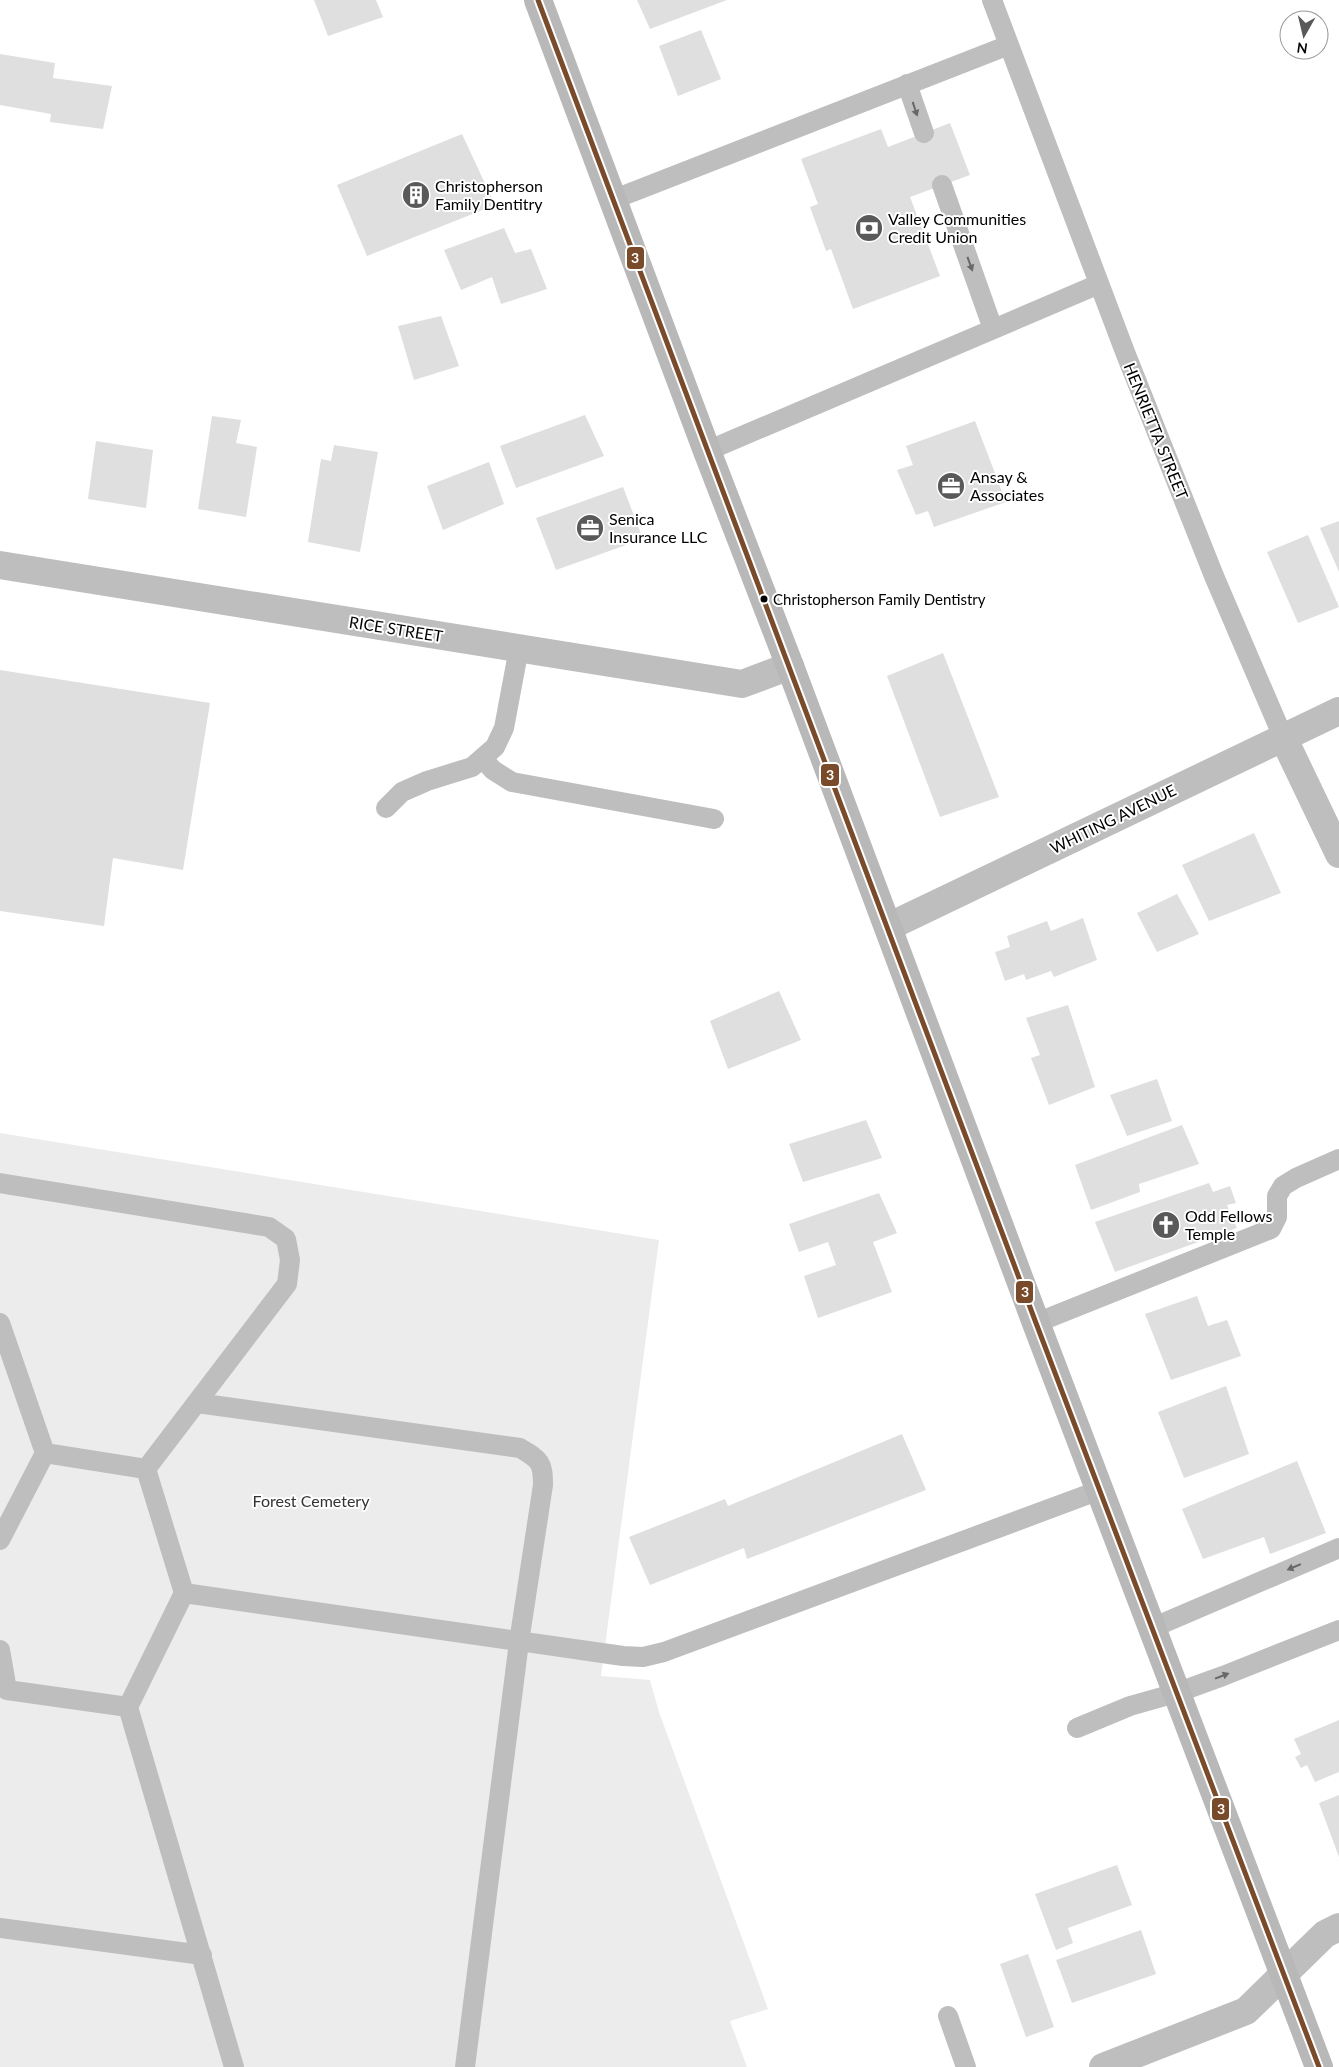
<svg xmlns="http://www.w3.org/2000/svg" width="1339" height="2067" viewBox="0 0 1339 2067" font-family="Lato,sans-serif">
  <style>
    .green { fill: #ececec }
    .building { fill: #dfdfdf }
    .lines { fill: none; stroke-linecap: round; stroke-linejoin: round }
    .lane { stroke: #bebebe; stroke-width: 20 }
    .street { stroke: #bebebe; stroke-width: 28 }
    .secondary { stroke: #b8b8b8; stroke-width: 28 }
    .bus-1-casing { stroke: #fff; stroke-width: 9 }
    .bus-1 { stroke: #7a4b2a; stroke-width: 5 }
    .oneway { fill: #686868 }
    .bus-dot { fill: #000; stroke: #fff; stroke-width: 2 }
    .labels { text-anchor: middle; stroke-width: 4; stroke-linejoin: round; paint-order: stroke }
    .bus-label { font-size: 15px; fill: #000; stroke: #fff; text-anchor: start }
    .poi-label { font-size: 16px; fill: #000; stroke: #fff; text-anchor: start }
    .street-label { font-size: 16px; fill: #000; stroke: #fff }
    .park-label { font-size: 16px; fill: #333; stroke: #fff }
    .line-badge { stroke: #fff; stroke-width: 2 }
    .badge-label { font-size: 14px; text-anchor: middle; font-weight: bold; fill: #fff }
  </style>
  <rect width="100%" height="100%" fill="#fff"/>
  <path class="green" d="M0,1133L659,1240L601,1676L650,1680L659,1712L768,2009L730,2021L747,2067H0Z"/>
  <path class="building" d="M314,0H376L383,17L328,36Z
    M637,0H727L650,29Z
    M701,30L721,79L678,96L659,46Z
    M0,54L55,63L53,78L112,86L103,129L50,122L51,114L0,105Z
    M950,123L970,175L910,197L940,276L853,309L831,249L826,251L810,207L818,204L801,159L881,129L888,147Z
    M462,134L495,205L367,256L337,185Z
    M504,228L515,253L531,249L547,289L501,304L492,277L461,290L444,250Z
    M441,316L459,366L414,380L398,326Z
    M585,415L604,456L516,488L500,446Z
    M212,416L241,420L236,443L257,447L246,517L198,509Z
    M975,421L1006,502L934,527L928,511L916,515L897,470L913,465L906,446Z
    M96,441L153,450L146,508L88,499Z
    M334,445L378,452L360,552L308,542L321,459L331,461Z
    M489,462L504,504L443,530L427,486Z
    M623,487L643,539L556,570L536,518Z
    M1339,521V572L1320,528Z
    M1308,535L1339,607L1298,623L1267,552Z
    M943,653L999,797L940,817L887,676Z
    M0,670L210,703L183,870L113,858L104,926L0,911Z
    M1254,833L1281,893L1209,921L1182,865Z
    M1177,894L1199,934L1157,952L1137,913Z
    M1083,918L1097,960L1054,977L1051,971L1026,980L1024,974L1005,981L995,952L1010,947L1007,936L1047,921L1051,931Z
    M779,991L801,1040L728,1069L710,1021Z
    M1068,1005L1095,1087L1049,1105L1031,1058L1040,1055L1026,1018Z
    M1157,1079L1172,1121L1127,1136L1110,1095Z
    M866,1120L882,1158L803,1182L789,1144Z
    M1182,1125L1199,1164L1139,1184L1140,1192L1091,1210L1075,1165Z
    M1209,1183L1213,1192L1230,1186L1236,1203L1227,1205L1237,1228L1115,1272L1095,1222Z
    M879,1193L897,1233L873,1242L892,1292L818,1318L804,1276L836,1265L828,1242L799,1252L789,1224Z
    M1197,1296L1208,1326L1227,1320L1241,1356L1171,1380L1145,1314Z
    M1226,1386L1249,1454L1184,1478L1158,1412Z
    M902,1434L926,1490L747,1559L744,1548L650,1585L629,1537L725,1499L728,1506Z
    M1297,1461L1326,1533L1270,1554L1264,1537L1203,1559L1182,1509Z
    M1339,1720V1772L1315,1782L1307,1765L1301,1768L1295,1757L1301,1754L1294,1739Z
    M1339,1795V1857L1319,1803Z
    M1117,1865L1132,1905L1068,1928L1073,1943L1056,1950L1035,1894Z
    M1141,1930L1156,1974L1072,2003L1056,1960Z
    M1028,1954L1054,2027L1026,2037L1000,1964Z"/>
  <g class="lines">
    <path class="lane" d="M992,0L1125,352L1214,576L1283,737
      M907,84L924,133
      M942,185L993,329
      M612,200L1009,45
      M707,451L1099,284
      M483,759L493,770L512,782L714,819
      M386,808L402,792L427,781L472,767L495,747L504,728L519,648
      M0,1183L269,1227L286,1239L290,1260L287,1284L146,1469
      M0,1323L45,1453
      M1036,1323L1271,1229L1277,1217V1196L1283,1186L1296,1178L1339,1159
      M197,1403L520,1448C540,1460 543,1462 543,1485L519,1642L465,2067
      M0,1540L45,1453L146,1469L184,1593L128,1707L7,1690L0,1650
      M184,1593L623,1656L643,1657L664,1652L1100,1490
      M1152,1628L1339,1548
      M128,1707L234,2067
      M1077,1728L1130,1706L1176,1693L1223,1676L1339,1630
      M0,1928L202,1955
      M948,2016L966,2067"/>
    <path class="street" d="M0,565L742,684L790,666
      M1283,737L1339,854
      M888,927L1339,711
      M1103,2067L1246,2011L1325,1934L1339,1927"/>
    <path class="secondary" d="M538,0L707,451L790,666L1036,1323L1319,2067"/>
    <defs>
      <path id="bus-1" d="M538,0L1036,1323L1319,2067"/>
    </defs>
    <use href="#bus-1" class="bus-1-casing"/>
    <use href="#bus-1" class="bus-1"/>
  </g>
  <defs><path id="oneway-solid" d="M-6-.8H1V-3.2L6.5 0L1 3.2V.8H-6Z" transform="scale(1.25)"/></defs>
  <g class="oneway">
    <use href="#oneway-solid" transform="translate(915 109) rotate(72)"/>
    <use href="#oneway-solid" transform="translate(970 264) rotate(70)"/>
    <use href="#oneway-solid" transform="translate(1294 1567) rotate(157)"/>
    <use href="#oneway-solid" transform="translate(1222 1676) rotate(-21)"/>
  </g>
  <defs>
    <symbol id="building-disc" viewBox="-11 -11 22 22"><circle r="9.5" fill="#595959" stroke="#fff"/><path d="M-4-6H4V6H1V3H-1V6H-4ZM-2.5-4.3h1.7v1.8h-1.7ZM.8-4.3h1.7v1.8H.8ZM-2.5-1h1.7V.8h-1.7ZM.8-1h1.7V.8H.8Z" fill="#fff"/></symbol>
    <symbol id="bank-disc" viewBox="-11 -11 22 22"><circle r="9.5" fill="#595959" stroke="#fff"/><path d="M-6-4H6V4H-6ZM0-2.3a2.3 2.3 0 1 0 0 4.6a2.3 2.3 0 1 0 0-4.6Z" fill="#fff"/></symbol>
    <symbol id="office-disc" viewBox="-11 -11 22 22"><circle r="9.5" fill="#595959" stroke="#fff"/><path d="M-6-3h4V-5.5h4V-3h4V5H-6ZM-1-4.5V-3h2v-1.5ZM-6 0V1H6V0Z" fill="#fff"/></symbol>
    <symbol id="church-disc" viewBox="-11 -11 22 22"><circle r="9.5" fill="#595959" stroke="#fff"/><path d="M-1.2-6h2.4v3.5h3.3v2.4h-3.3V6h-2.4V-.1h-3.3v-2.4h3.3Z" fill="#fff"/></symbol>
  </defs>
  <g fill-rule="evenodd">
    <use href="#building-disc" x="400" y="179" width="32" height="32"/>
    <use href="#bank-disc" x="853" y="212" width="32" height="32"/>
    <use href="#office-disc" x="935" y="470" width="32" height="32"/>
    <use href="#office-disc" x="574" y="512" width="32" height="32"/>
    <use href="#church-disc" x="1150" y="1209" width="32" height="32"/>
  </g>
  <circle class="bus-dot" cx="764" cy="599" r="4.5"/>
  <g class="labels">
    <g class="bus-label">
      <text x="773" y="605">Christopherson Family Dentistry</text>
    </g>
    <g class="poi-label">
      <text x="435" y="192">Christopherson<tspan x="435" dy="18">Family Dentitry</tspan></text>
      <text x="888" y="225">Valley Communities<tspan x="888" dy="18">Credit Union</tspan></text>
      <text x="970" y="483">Ansay &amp;<tspan x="970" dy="18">Associates</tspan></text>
      <text x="609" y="525">Senica<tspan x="609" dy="18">Insurance LLC</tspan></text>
      <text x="1185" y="1222">Odd Fellows<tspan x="1185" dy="18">Temple</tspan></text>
    </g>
    <g class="street-label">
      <text transform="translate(1156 431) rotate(68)" y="6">HENRIETTA STREET</text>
      <text transform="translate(396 629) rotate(9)" y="6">RICE STREET</text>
      <text transform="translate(1113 819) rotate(-26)" y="6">WHITING AVENUE</text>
    </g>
    <g class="park-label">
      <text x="311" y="1507">Forest Cemetery</text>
    </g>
  </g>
  <g class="line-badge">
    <rect x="626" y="246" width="19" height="24" rx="5" fill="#7a4b2a"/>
    <rect x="820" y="763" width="20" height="24" rx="5" fill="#7a4b2a"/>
    <rect x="1015" y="1280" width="19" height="24" rx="5" fill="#7a4b2a"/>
    <rect x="1211" y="1797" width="19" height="24" rx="5" fill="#7a4b2a"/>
  </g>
  <g class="badge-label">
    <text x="635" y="263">3</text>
    <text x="830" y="780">3</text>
    <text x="1025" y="1297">3</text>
    <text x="1221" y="1814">3</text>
  </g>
  <g transform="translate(1304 35) rotate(188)"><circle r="24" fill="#ffffff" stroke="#999999"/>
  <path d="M0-4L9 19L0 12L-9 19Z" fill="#595959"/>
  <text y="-8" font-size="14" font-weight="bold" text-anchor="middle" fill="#000000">N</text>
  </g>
</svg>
